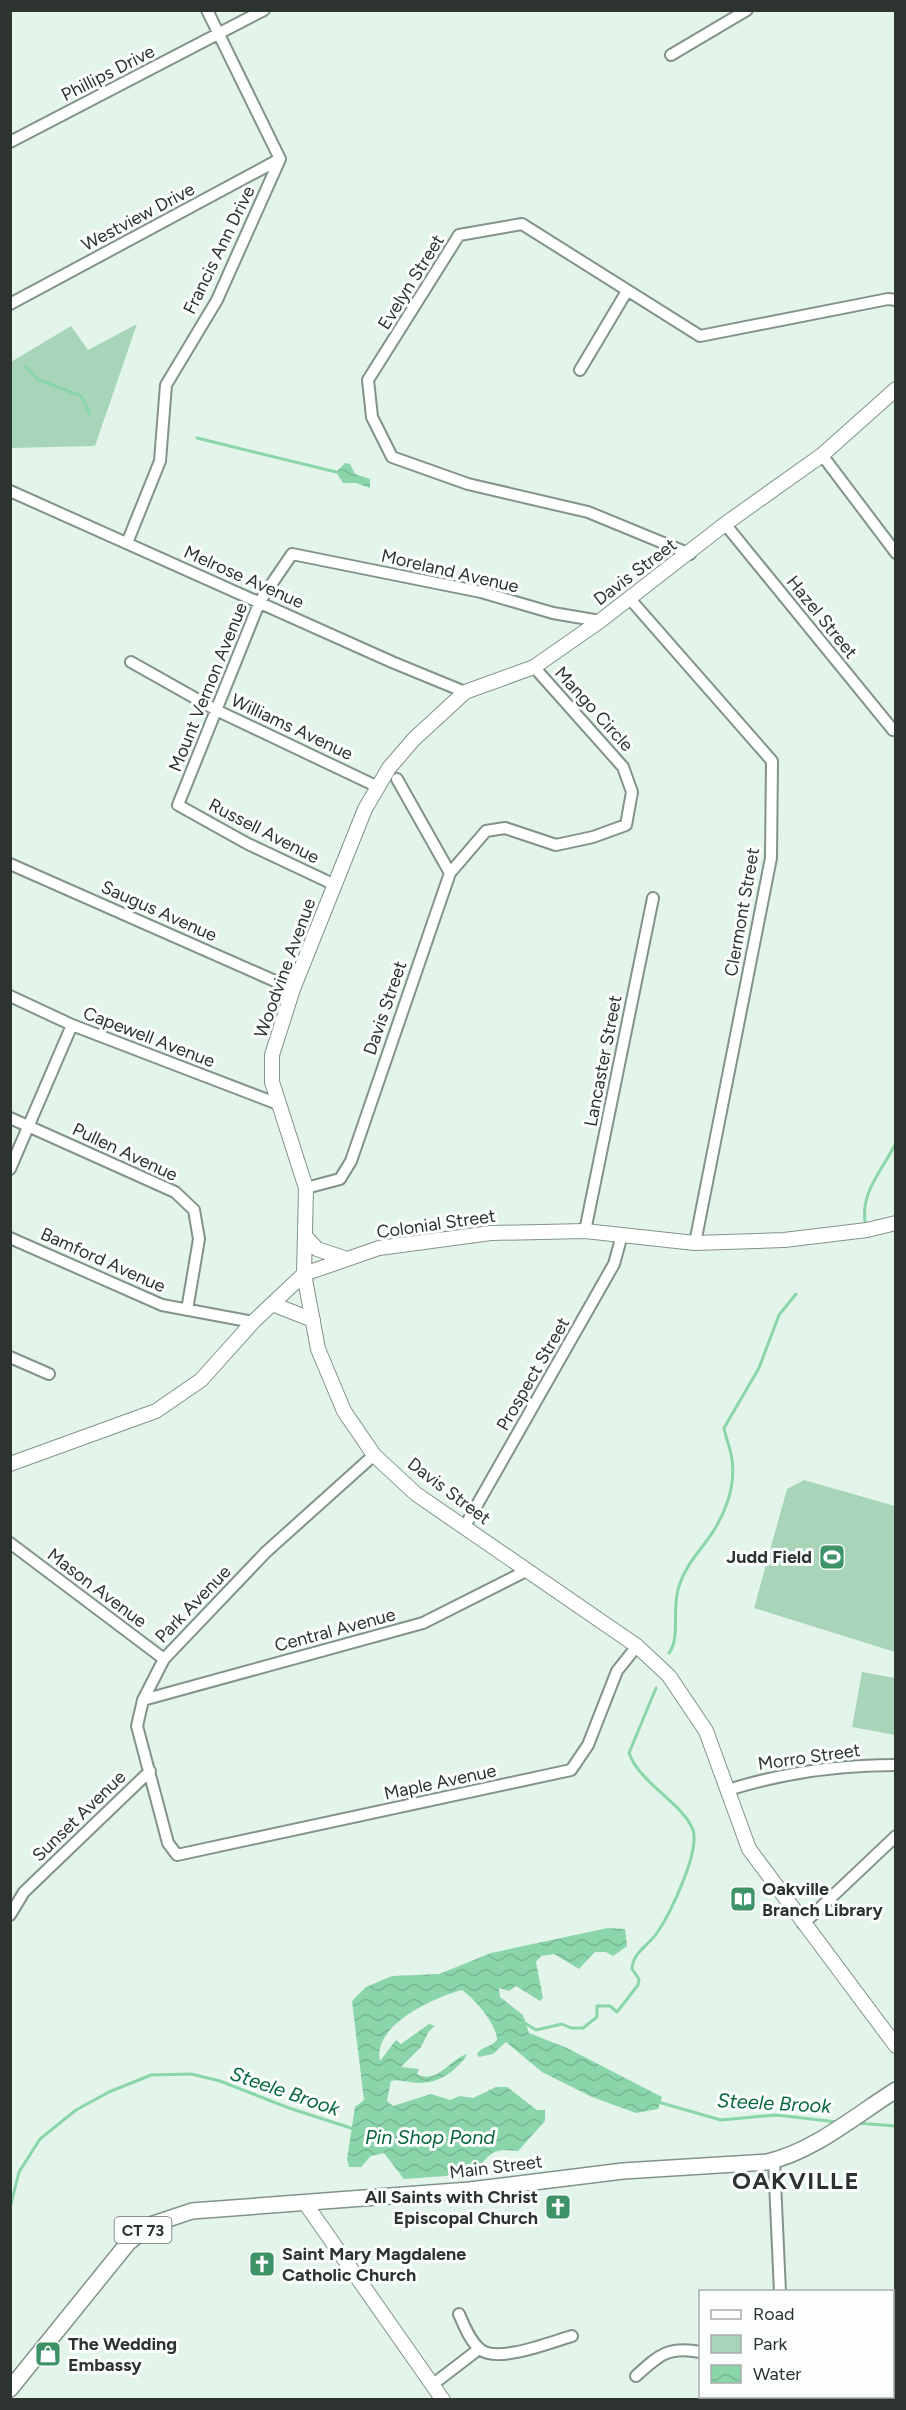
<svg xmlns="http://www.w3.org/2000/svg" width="906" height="2410" viewBox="0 0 906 2410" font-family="Figtree,sans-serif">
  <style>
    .park { fill: #a8d5ba }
    .water { fill: url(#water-waves) }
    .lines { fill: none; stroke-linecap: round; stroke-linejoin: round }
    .stream { stroke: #8ad6aa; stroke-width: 3 }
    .street-casing { stroke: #829388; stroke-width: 14 }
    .secondary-casing { stroke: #829388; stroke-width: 16 }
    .primary-casing { stroke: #829388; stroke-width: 18 }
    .street { stroke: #fff; stroke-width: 10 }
    .secondary { stroke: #fff; stroke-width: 14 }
    .primary { stroke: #fff; stroke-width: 15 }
    .labels { text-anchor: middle; stroke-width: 6; stroke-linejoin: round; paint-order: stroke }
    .shield { fill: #fbfefc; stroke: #6b716c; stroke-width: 1.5 }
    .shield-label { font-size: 16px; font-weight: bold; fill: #2d342f }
    .street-label { font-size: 18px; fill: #2d342f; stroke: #fbfefc }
    .poi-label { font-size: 18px; font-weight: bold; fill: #2d342f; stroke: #fbfefc; text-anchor: start }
    .water-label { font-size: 20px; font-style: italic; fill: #07663e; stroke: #fbfefc }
    .district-label { font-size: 24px; font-weight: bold; letter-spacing: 1.5px; fill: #2d342f; stroke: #fbfefc }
  </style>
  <defs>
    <pattern id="water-waves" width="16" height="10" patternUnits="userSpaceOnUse" patternTransform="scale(1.5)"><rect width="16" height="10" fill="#8ad6aa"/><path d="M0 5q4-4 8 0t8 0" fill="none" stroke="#77b893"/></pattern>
  </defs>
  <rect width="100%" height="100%" fill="#e3f5ea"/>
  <path class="park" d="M137,324L95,446L11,448V362L71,326L88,350Z
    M804,1480L895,1506V1652L754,1608L787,1489Z
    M862,1672L895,1678V1735L852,1727Z"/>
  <path class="water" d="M345,463L350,464L355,474L370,479V488L356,483H343L336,472Z
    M608,1928L625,1929L627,1946L613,1956L606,1952H595L579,1969L554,1954L541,1956L536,1962L543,1998L540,2001L516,1986L509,1991L499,1988L500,1997L523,2015L529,2033L567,2048L662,2097L658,2109L636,2113L592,2097L542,2072L506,2042L493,2054L479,2057L477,2054C481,2047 491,2047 497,2040C497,2025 475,1999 462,1990C435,1997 372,2025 380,2061L396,2040L401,2044L429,2024L435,2026L429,2031L421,2047L401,2067L419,2069L417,2074C437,2085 450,2059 467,2054L465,2058C451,2076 433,2086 410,2082C403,2081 398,2079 391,2081L387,2101L393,2106L431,2094L450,2100L460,2096L473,2098L496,2087H507L537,2110H545V2121L518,2151C491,2148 490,2153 474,2174L404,2179L384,2153L371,2156L361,2167H349L347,2159L355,2107L364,2100L352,2001L366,1987L392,1976L439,1974L491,1953Z"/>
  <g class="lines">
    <path class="stream" d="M26,367L37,379L81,396L90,414
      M197,438L336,472
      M865,1221C861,1191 883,1169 896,1143
      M669,1653C681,1637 671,1609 679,1586C685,1567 697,1554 708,1539C724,1517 736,1488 732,1460C731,1449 726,1439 724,1428L759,1368L779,1315L796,1294
      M522,2021L536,2030L562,2024L571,2028H583L597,2017V2006H610L617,2012L638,1985L639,1979L632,1969C633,1952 648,1946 657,1933C670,1914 700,1852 693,1830C683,1803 640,1784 629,1753L656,1688
      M658,2102L721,2120L776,2115L837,2122
      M855,2123L896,2126
      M10,2208L19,2172L40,2139L76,2110L109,2092L151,2075L191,2074L220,2081L289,2108L354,2129"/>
    <defs>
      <path id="street" d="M671,55L747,10
        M10,142L264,10
        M10,304L280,159
        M580,370L627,291
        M822,455L896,553
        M10,491L392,662L465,692
        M725,524L893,730
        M127,543L160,461L166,385L217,300L280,159L207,10
        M690,554L588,512L468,484L392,457L372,417L368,380L459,235L522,224L700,336L888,299L896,300
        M630,599L772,761L771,858L695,1243
        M131,662L218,711L376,786
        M397,779L450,873
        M10,864L293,989
        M335,885L248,844L178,805L260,601L292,554L481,592L553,613L600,621
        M10,996L72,1025L278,1104
        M10,1118L175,1192L194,1210L199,1239L187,1310
        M10,1169L72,1025
        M306,1188L340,1179L351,1161L450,873L486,831L505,828L556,845L593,837L626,825L632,792L623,767L534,667
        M585,1231L653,898
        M10,1238L162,1305L253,1322
        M10,1357L49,1374
        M374,1455L266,1552L164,1659L143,1700L137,1726L168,1843L177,1855L571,1770L588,1745L617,1671L637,1646
        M465,1526L614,1264L622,1235
        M10,1543L164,1659
        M143,1700L423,1623L528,1570
        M728,1790C782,1773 839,1765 896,1765
        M10,1915L24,1892L150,1771
        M803,1924L896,1836
        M774,2160L780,2292
        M459,2314C464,2325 470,2342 481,2350C499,2363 551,2342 572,2336
        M636,2376C659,2355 668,2346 700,2352
        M432,2385L479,2349
        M783,2396V2400"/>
      <path id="secondary" d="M896,389L822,455L725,524L600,621L534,667L465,692L414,739L389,768L365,809L293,989L272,1055V1082L306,1188L304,1274L318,1349L344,1411L374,1455L416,1494L637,1646L669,1676L706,1731L749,1849L896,2046
        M305,1236L317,1249L347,1259
        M272,1304L313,1320
        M10,1464L156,1411L201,1380L253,1322L304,1274L379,1248L491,1233L585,1231L695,1243L784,1240L867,1230L896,1223
        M305,2203L443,2400"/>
      <path id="primary" d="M10,2389L128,2243L150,2225L192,2211L470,2190L623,2171L767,2162C813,2152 856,2115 896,2090"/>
    </defs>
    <use href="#street" class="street-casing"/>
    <use href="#secondary" class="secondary-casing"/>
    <use href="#primary" class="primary-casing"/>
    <use href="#street" class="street"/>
    <use href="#secondary" class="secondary"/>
    <use href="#primary" class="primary"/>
  </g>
  <defs>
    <symbol id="stadium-square" viewBox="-11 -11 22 22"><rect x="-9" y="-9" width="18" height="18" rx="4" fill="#3d9367" stroke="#fbfefc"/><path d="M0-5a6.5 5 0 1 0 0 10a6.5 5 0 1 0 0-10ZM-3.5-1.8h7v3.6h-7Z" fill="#fff"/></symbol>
    <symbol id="library-square" viewBox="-11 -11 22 22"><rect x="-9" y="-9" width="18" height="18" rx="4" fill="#3d9367" stroke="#fbfefc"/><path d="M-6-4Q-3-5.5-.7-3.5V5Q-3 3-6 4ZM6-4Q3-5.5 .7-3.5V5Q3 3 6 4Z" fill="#fff"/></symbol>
    <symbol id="church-square" viewBox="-11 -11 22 22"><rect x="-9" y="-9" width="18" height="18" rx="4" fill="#3d9367" stroke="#fbfefc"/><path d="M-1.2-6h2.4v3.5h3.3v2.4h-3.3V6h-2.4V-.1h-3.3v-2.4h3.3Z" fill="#fff"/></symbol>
    <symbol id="shop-square" viewBox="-11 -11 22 22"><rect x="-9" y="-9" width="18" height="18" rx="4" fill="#3d9367" stroke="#fbfefc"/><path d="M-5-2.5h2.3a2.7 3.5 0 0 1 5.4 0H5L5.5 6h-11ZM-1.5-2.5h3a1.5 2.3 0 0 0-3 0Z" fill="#fff"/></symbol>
  </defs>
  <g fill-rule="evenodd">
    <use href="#stadium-square" x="817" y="1542" width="30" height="30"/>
    <use href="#library-square" x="728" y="1884" width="30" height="30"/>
    <use href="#church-square" x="543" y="2192" width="30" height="30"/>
    <use href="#church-square" x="247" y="2249" width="30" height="30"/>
    <use href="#shop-square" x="33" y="2339" width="30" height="30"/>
  </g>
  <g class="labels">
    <rect class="shield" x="114.5" y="2217" width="57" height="26" rx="4.5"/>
    <g class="shield-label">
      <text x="143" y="2236">CT 73</text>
    </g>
    <g class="street-label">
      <text transform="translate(108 73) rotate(-27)" y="6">Phillips Drive</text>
      <text transform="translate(138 217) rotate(-28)" y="6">Westview Drive</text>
      <text transform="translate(219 250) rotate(-64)" y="6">Francis Ann Drive</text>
      <text transform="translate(411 282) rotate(-58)" y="6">Evelyn Street</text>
      <text transform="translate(450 571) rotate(13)" y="6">Moreland Avenue</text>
      <text transform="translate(635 572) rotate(-37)" y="6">Davis Street</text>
      <text transform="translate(244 577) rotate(24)" y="6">Melrose Avenue</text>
      <text transform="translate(822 617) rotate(51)" y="6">Hazel Street</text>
      <text transform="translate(208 687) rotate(-68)" y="6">Mount Vernon Avenue</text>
      <text transform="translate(594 709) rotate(48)" y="6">Mango Circle</text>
      <text transform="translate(292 727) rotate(25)" y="6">Williams Avenue</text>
      <text transform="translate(264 831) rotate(27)" y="6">Russell Avenue</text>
      <text transform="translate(159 911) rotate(24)" y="6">Saugus Avenue</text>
      <text transform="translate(742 912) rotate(-80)" y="6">Clermont Street</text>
      <text transform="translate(285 968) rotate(-70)" y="6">Woodvine Avenue</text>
      <text transform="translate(385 1008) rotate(-71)" y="6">Davis Street</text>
      <text transform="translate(149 1037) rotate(21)" y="6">Capewell Avenue</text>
      <text transform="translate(603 1061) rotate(-79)" y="6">Lancaster Street</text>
      <text transform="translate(125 1152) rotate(25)" y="6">Pullen Avenue</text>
      <text transform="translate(436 1224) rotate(-8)" y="6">Colonial Street</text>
      <text transform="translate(103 1260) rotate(24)" y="6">Bamford Avenue</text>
      <text transform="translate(533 1374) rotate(-60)" y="6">Prospect Street</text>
      <text transform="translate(449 1491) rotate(37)" y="6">Davis Street</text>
      <text transform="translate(97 1588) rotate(37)" y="6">Mason Avenue</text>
      <text transform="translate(193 1604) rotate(-46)" y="6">Park Avenue</text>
      <text transform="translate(335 1630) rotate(-15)" y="6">Central Avenue</text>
      <text transform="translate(809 1757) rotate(-8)" y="6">Morro Street</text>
      <text transform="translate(440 1782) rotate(-12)" y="6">Maple Avenue</text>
      <text transform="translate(79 1816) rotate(-44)" y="6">Sunset Avenue</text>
      <text transform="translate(496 2167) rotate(-7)" y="6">Main Street</text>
    </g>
    <g class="poi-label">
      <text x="812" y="1563" text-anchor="end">Judd Field</text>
      <text x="762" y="1895">Oakville<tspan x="762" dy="21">Branch Library</tspan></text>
      <text x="538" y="2203" text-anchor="end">All Saints with Christ<tspan x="538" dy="21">Episcopal Church</tspan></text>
      <text x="282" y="2260">Saint Mary Magdalene<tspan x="282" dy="21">Catholic Church</tspan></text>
      <text x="68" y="2350">The Wedding<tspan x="68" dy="21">Embassy</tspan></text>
    </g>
    <g class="water-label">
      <text transform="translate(285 2091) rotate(19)" y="7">Steele Brook</text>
      <text transform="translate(774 2103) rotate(3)" y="7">Steele Brook</text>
      <text x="430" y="2144">Pin Shop Pond</text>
    </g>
    <g class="district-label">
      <text x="796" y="2189">OAKVILLE</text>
    </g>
  </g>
  <rect width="906" height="2410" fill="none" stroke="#2d342f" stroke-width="24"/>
  <rect x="699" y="2290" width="195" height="108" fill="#fbfefc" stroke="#a9adaa" stroke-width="1.5"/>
  <rect x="711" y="2310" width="30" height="9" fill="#ffffff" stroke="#a9adaa" stroke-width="1.5"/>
  <text x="753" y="2320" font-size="18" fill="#2d342f">Road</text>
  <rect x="711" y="2335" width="30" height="18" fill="#a8d5ba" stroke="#a9adaa" stroke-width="1.5"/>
  <text x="753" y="2350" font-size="18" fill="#2d342f">Park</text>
  <rect x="711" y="2365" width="30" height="18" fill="url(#water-waves)" stroke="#a9adaa" stroke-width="1.5"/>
  <text x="753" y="2380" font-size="18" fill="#2d342f">Water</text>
</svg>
